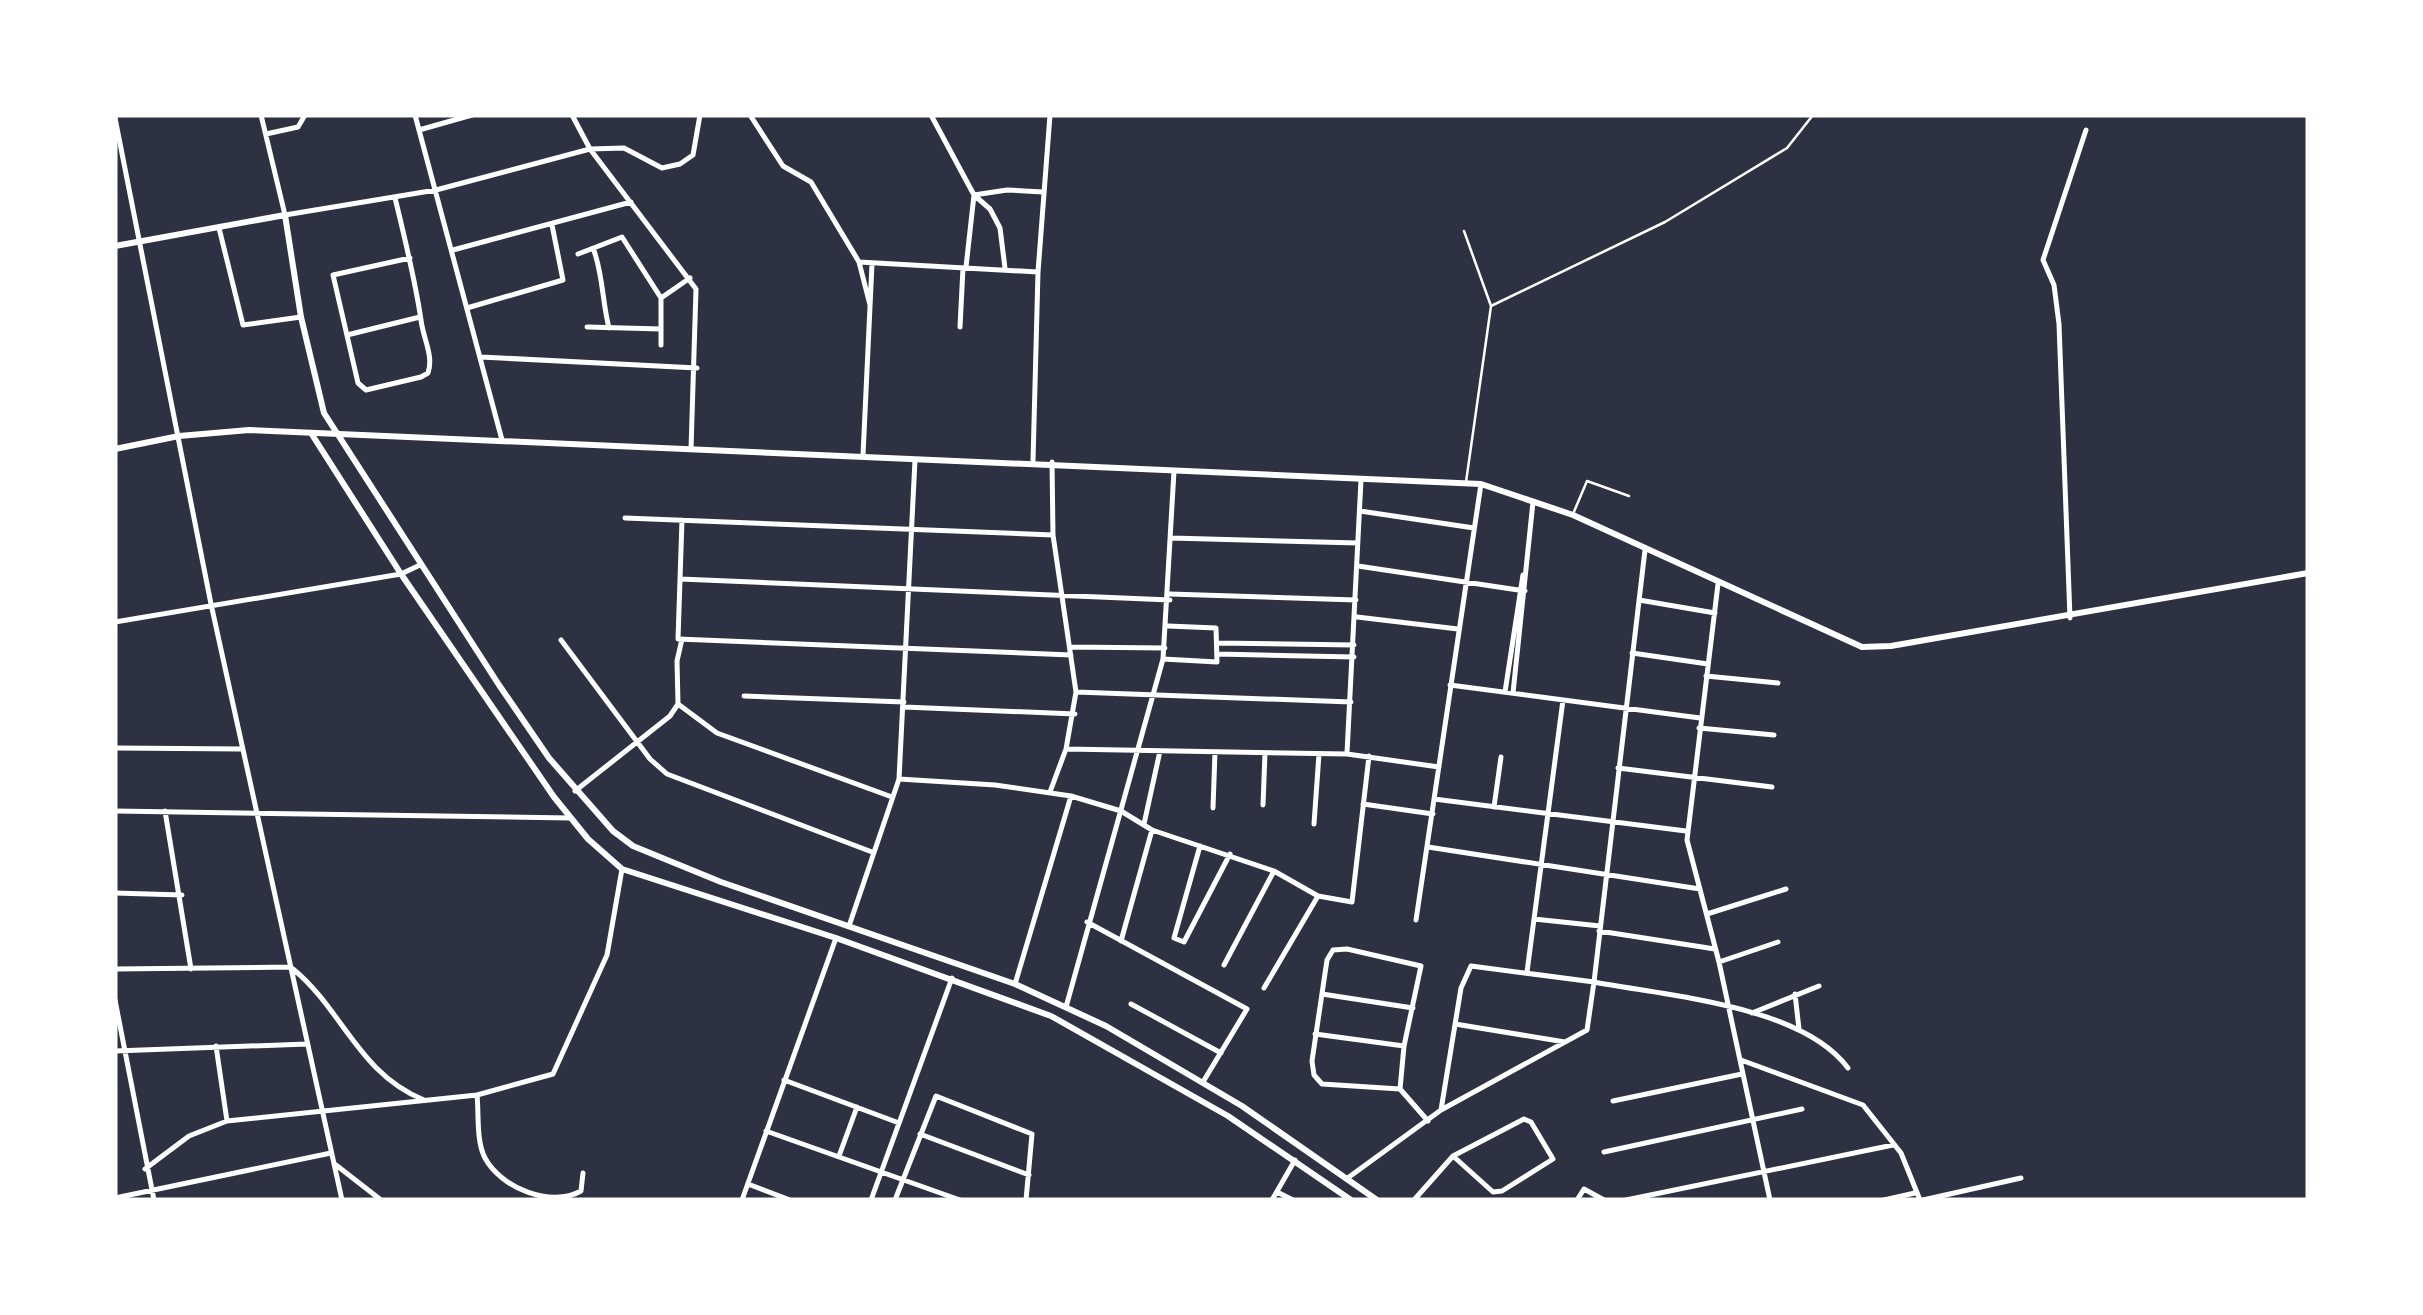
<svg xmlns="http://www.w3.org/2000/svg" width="2423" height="1315" viewBox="0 0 2423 1315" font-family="'Public Sans',sans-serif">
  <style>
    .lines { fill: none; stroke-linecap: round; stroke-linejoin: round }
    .service { stroke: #fff; stroke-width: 2.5 }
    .minor { stroke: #fff; stroke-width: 5 }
    .secondary { stroke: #fff; stroke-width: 6 }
  </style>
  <rect width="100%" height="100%" fill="#2d3142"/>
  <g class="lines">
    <path class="service" d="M1464,231L1491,306L1466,482
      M1491,306L1665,222L1787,148L1813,115
      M1573,514L1587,481L1629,496"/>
    <path class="minor" d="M261,115L285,215L436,190L590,149L624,148L662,168L680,164L693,155L700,115
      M415,115L502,440
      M572,115L590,149L696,289L691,449
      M750,115L783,166L811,182L859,262L870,305
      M931,115L974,195L990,209L1000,228L1005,268
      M115,118L211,604L342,1200
      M419,130L472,115
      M266,134L298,127L305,115
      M974,195L1007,190L1043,192
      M395,198C405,239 415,279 421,320C423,338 434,356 428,373L421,377L366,390L358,383L333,275L410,258
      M219,228L243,325L301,317
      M593,248C603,273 602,301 609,328
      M453,250L631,202
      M578,254L622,237L661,298V345
      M859,262L1038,272
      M966,267L974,195
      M661,298L690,278
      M467,308L563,280L552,225
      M587,327L661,329
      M960,327L963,268
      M347,335L420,317
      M481,357L697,368
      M863,455L872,264
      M1033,461L1038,272L1050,115
      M1360,511L1474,528
      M625,518L1053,535
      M682,520L678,639L1071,655
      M1171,538L1358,543
      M1645,550L1594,982C1667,996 1801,1005 1848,1068
      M1358,566L1525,591
      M680,579L1170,600
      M1718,584L1687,840L1719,962L1770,1200
      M1170,594L1356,600
      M1639,600L1715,613
      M1357,617L1458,629
      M2070,618L2059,324L2054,285L2043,260L2086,130
      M115,622L401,574L420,565
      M561,640L650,759L667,774L872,852
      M1217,643L1354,645
      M1070,647L1165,648
      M1632,653L1708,664
      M1217,654L1354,657
      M1163,659L1217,662L1216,628L1168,626
      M1706,676L1778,683
      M1450,685L1700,718
      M1076,692L1351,702
      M1505,692L1523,575
      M1513,693L1533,502
      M744,696L904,702
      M678,704L717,733L892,797
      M678,704L677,661L682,639
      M904,707L1075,714
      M1699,728L1774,735
      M115,748L243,749
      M1066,749L1347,754L1439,767
      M1347,753L1361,480
      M1618,768L1772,787
      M899,779L995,785L1071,796L1121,811L1152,830L1274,871L1318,896L1352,902L1369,756
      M575,791L670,716L678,704
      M1050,792L1066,749L1076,692L1053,535L1052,462
      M1434,799L1686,831
      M1363,804L1433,814
      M1263,805L1265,753
      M1494,807L1501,757
      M1213,808L1215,752
      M115,811L570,818
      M165,811L191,969
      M1144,824L1160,751
      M1314,824L1319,754
      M1200,846L1174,938L1184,942L1230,854
      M1428,847L1700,889
      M115,893L182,895
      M1707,914L1786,889
      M1534,919L1600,926
      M1416,920L1481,484
      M1087,922L1247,1009L1203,1082
      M849,926L899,779L915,460
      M1599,931L1715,949
      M1121,941L1152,830
      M1719,962L1778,942
      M1224,965L1274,871
      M115,969L291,967
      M293,969C343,1010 358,1073 424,1100
      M1527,972L1563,700
      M1015,984L1071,796
      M1264,988L1318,896
      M1322,994L1413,1008
      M1795,994L1799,1029
      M115,1000L154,1200
      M1131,1004L1221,1053
      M1066,1007L1163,659L1174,471
      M1752,1013L1819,986
      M1455,1024L1565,1042
      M1315,1034L1404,1046
      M216,1046L227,1121
      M115,1051L307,1044
      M1741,1060L1863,1105L1901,1153L1920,1200
      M784,1080L899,1123
      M1400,1089L1322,1084L1314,1075L1312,1061L1327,960L1333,950L1347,949L1421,966L1404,1046L1400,1089L1428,1121
      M477,1095C479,1114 476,1141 485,1158C501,1188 551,1208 581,1191L583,1173
      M1613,1101L1742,1074
      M766,1131L960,1200
      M920,1134L1029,1175
      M1604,1152L1802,1109
      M839,1156L857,1107
      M336,1165L381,1200
      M145,1169L189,1136L227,1121L477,1095L553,1074L607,955L622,869
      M1349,1177L1441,1110L1587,1030L1594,982L1471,966L1461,988L1441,1110
      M748,1184L790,1200
      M1277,1192L1293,1200
      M115,1198L331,1153
      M742,1200L836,938
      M871,1200L952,978
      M895,1200L936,1096L1032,1134L1026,1200
      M1272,1200L1295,1160
      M1414,1200L1453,1156L1524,1119L1531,1122L1553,1159L1502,1191L1493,1192L1453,1156
      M1577,1200L1584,1189L1604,1200
      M1626,1200L1893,1145
      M1884,1200L1915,1193
      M1923,1200L2021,1178"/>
    <path class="secondary" d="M115,246L285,215L301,317L324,413L499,685L549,758L613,831L633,846L721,882L1015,984L1106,1026L1242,1106L1377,1200
      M311,433L401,574L554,797L588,839L622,869L836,938L1051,1016L1228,1116L1351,1200
      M115,449L179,436L249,430L1481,484L1573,515L1862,647L1891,646L2308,573"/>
  </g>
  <rect width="2423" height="1315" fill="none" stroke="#ffffff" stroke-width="235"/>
</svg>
